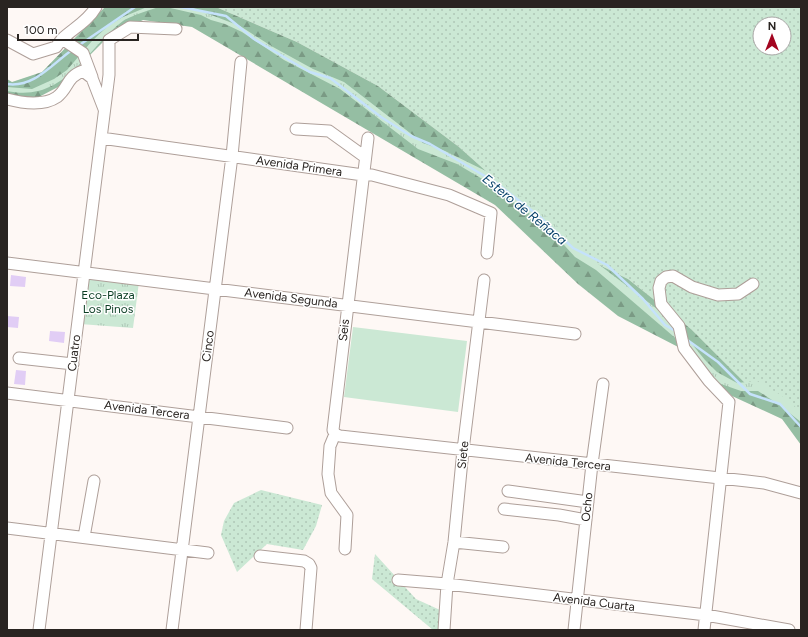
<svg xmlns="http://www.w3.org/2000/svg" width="808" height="637" viewBox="0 0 808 637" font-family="Figtree,sans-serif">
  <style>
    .grass { fill: url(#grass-dots); fill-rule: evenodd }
    .forest { fill: url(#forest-firs) }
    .park { fill: url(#park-tufts) }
    .pitch { fill: #cbe8d4 }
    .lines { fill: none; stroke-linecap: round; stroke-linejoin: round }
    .stream { stroke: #c5e2fb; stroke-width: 2.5 }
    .building { fill: #e1cdf5 }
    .minor-casing { stroke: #ae9f99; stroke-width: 13 }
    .minor { stroke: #fff; stroke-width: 11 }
    .labels { text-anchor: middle; stroke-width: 3; stroke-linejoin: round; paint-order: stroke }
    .street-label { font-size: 12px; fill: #292421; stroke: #fff }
    .park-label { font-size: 12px; fill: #0b3e24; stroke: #fff }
    .water-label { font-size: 13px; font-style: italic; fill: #09436b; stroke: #fff }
  </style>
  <defs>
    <pattern id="grass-dots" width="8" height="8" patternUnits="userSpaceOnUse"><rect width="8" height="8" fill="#cbe8d4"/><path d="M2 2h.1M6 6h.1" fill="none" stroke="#aec7b6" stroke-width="1.8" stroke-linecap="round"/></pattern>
    <pattern id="forest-firs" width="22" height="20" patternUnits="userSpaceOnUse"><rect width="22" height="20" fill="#95bea3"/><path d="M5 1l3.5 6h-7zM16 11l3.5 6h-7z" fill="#7a9a84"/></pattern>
    <pattern id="park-tufts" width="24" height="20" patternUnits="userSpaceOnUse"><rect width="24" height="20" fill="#cbe8d4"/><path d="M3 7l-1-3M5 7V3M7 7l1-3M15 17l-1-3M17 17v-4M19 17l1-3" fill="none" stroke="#aec7b6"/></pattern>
  </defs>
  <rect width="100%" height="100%" fill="#fef8f5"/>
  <path class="grass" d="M216,7H801V417L747,385L691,329L628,279L581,256L459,147L378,86L297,42ZM760,24H784V48H760Z
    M261,490L322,505L316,526L303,550L267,544L237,572L221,535L224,521L234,503Z
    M375,554L416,599L440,610L438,630H433L372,579Z"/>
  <path class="forest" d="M105,7H216L297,42L378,86L459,147L581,256L628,279L691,329L747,385L783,400L801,417V445L782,419L732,396L684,350L618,316L578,284L495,205L192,27L143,20L107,38L58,87L37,98L7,95V79L12,82L42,72Z"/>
  <path class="park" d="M147,7H159C152,9 128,17 123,21C85,50 65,103 7,91V87L32,89L54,79L67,70L92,41L108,26L123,17Z
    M166,7L193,8L240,26L273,47L313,69L344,82L423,143L445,151L492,174L553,221L580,250L674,322L705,360L717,372L737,383L757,381L779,394L801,411V422L778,404L758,391H741L721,384L702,370L680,342L596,270L575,257L545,224L524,210L484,180L457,164L418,149L340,89L284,60L242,32L225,24L211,20L201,15Z
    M85,274L139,282L133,328L80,324Z"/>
  <path class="pitch" d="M353,327L467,341L458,412L344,397Z"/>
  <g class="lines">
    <path class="stream" d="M181,7L226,16L254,39L294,63L310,72L330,78L381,117L411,136L430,144L495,182L540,217L573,248L607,265L643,299L665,325L677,332
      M78,46L135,7
      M7,84C34,88 52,64 72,50
      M686,339L718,362L750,394L780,404L801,427"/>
  </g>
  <path class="building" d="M11,275L26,277L25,287L10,286Z
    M7,316L19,317L18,328L7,327Z
    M50,331L65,332L64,343L49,341Z
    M16,370L26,371L25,385L14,384Z"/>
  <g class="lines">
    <defs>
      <path id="minor" d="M7,40L33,54L56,47L62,39
        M92,77L83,53L62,39C74,28 88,21 96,7
        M7,99C22,103 44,106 57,97C69,88 66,77 83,71L92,78L104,109
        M296,129L329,131L365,157
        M101,138L363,175H372L449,195L491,213L487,253
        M7,263L575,334
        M19,358L73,364
        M7,393L287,428
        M335,434L340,436L747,481L764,483L801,493
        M508,491L588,502
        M504,509L559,515L586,520
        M7,528L208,553
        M84,537L94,481
        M454,542L503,547
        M345,549L347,515L331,493L328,474L330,446L335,434L333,430L368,138
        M260,556L304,561L309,564L311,568L306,630
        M398,580L447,584L706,615L789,630
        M39,630L109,75V40L130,27L176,29
        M172,630L232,156L241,62
        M444,630L447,584L454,542L463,450L484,280
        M574,630L592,464L603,384
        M704,630L729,402L709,381L684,348L679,326L661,304L659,288L661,281L666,277L673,276L692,287L718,295L738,294L753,284"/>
    </defs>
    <use href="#minor" class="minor-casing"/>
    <use href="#minor" class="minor"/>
  </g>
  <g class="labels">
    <g class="street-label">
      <text transform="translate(299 166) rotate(8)" y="4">Avenida Primera</text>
      <text transform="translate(291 298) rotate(7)" y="4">Avenida Segunda</text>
      <text transform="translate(344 330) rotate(-84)" y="4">Seis</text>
      <text transform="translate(208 346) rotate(-83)" y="4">Cinco</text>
      <text transform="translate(74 353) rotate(-83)" y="4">Cuatro</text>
      <text transform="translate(147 410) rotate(7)" y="4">Avenida Tercera</text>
      <text transform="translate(463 455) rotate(-84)" y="4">Siete</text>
      <text transform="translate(568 462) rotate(6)" y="4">Avenida Tercera</text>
      <text transform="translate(587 507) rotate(-84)" y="4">Ocho</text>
      <text transform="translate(594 602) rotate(7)" y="4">Avenida Cuarta</text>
    </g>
    <g class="park-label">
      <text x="108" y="299">Eco-Plaza<tspan x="108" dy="14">Los Pinos</tspan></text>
    </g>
    <g class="water-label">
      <text transform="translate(525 209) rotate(39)" y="5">Estero de Reñaca</text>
    </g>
  </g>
  <rect width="808" height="637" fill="none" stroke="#292421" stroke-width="16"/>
  <g transform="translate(772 36)"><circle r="19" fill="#ffffff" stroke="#a9a7a6"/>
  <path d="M0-3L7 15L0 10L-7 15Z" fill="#a30520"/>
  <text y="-6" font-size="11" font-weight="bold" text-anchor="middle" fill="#292421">N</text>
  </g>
  <path d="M18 34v6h120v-6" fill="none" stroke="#292421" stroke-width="2"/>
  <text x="24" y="34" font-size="12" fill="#292421" stroke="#ffffff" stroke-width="3" paint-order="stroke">100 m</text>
</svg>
